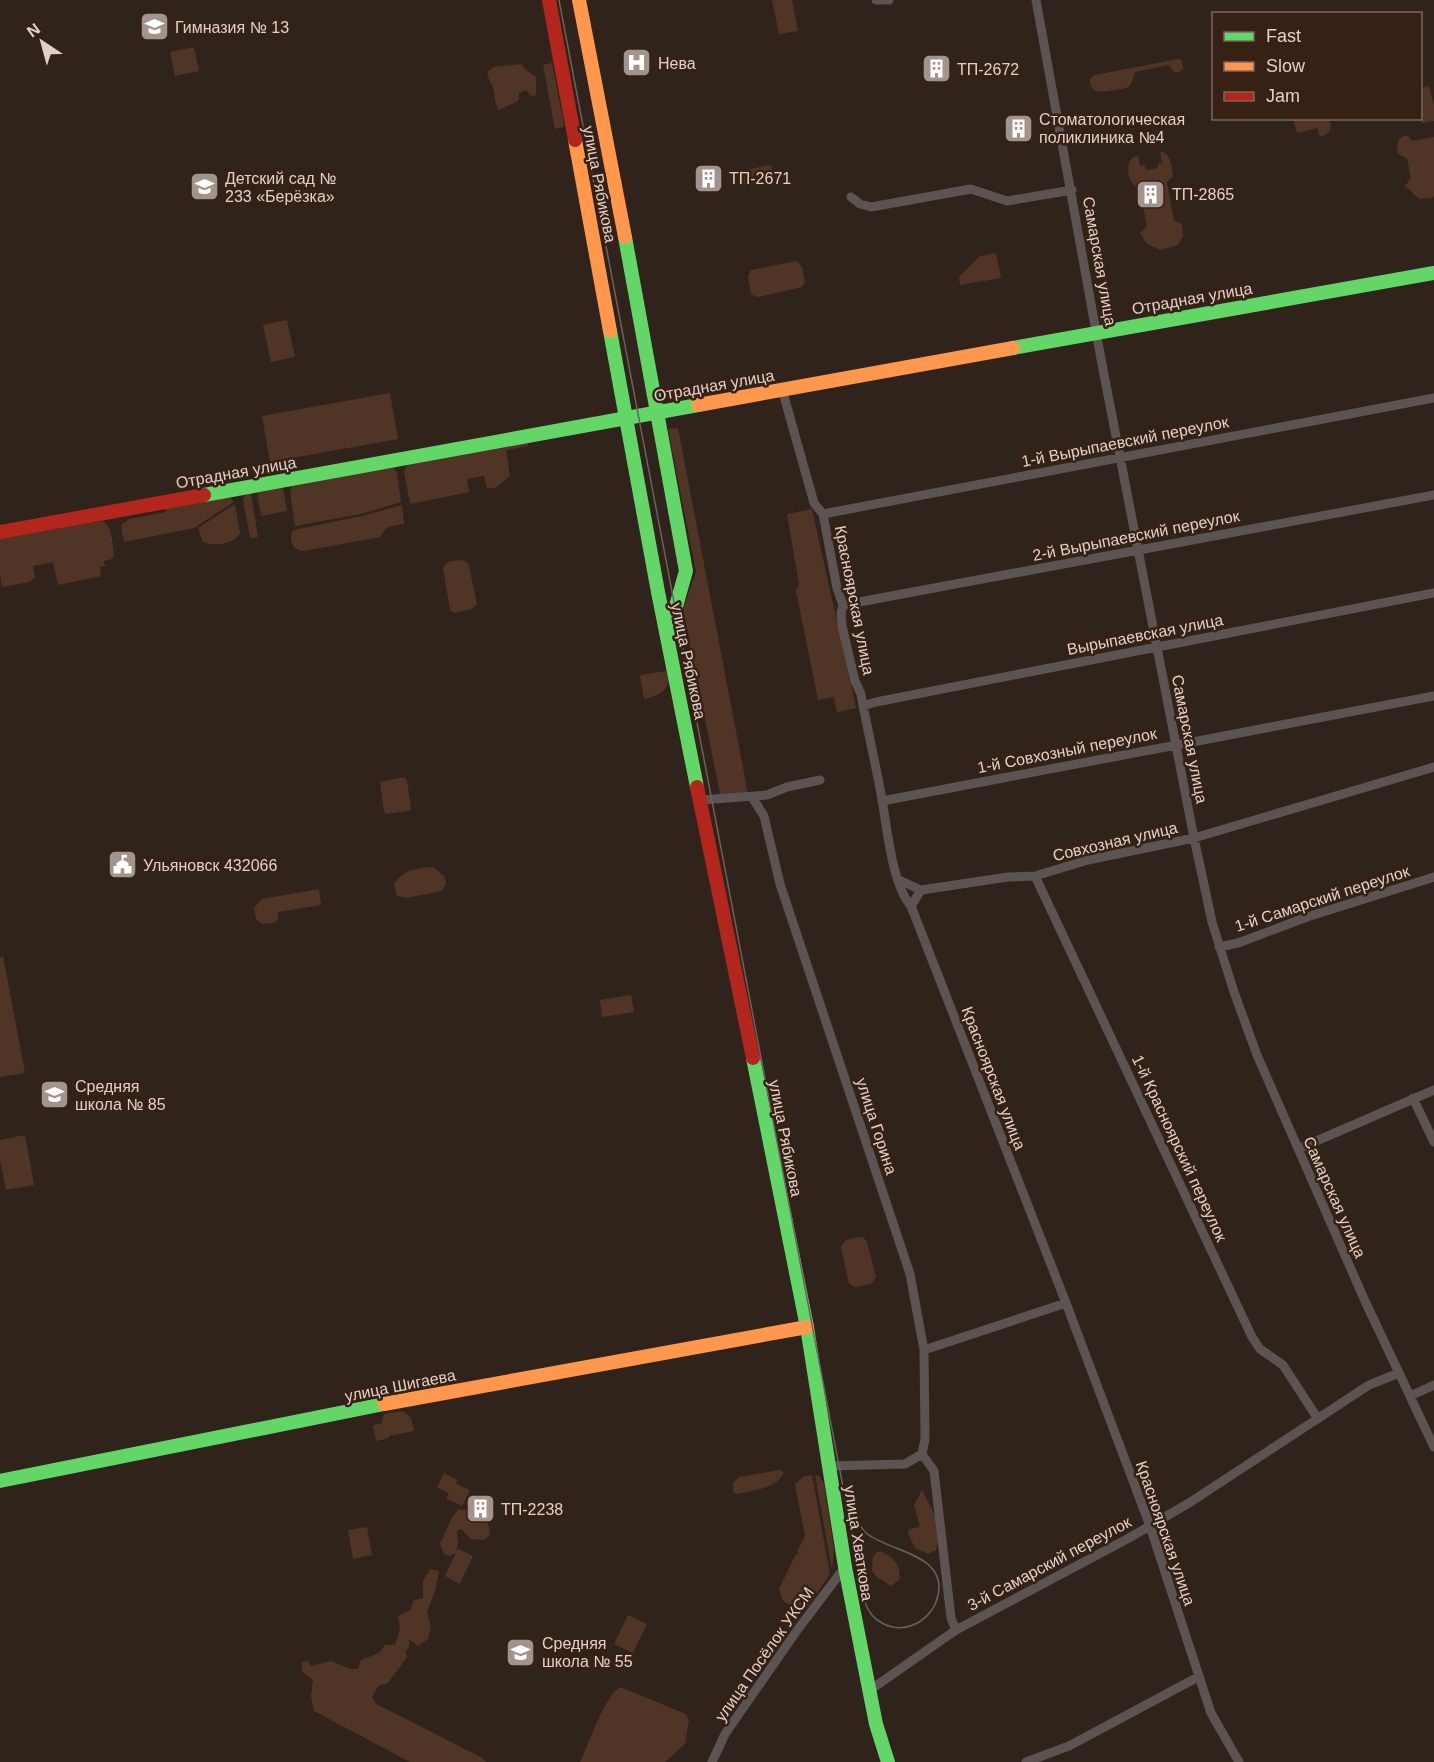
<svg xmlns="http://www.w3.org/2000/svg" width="1434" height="1762" viewBox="0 0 1434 1762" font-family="Helvetica,sans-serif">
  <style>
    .green { fill: #503527 }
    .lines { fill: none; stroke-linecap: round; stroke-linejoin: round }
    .street { stroke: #5b5452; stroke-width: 9 }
    .fast { stroke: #63d668; stroke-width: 14 }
    .slow { stroke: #ff974d; stroke-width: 14 }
    .jam { stroke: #b3261e; stroke-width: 14 }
    .tram { stroke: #69625d; stroke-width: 1.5 }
    .labels { text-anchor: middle; stroke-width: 5; stroke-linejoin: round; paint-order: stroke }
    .poi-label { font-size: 16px; fill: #e0d0c9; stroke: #372014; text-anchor: start }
    .street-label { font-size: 16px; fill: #e0d0c9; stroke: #372014 }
  </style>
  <rect width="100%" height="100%" fill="#2f231c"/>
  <path class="green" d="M772,0H792L798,31L779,34Z
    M194,47L199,71L175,76L170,52Z
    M1178,59L1182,60L1183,69L1179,72H1174L1169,65L1135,72C1133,76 1133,83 1129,86C1126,89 1119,89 1115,90C1103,92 1089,95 1090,79L1095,75Z
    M552,63L564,124L563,127L555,129L543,65Z
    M521,64L525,69L536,77V95L532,97L526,90L519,93V100L516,102L499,110C493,102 496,94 492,85C489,79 487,78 488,71L494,67Z
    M1429,86L1434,105V121L1422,123L1419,119L1420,118L1421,88Z
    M1293,119H1330C1332,129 1330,134 1320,137L1317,128L1297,133Z
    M1404,136H1408L1412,141L1434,137V196L1432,198L1419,199L1405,186L1411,178L1407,158L1398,154L1397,147L1399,139Z
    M1160,151C1172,154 1171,165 1173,176L1167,182L1174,221L1182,224L1183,236L1178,245L1160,250L1146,243L1140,233L1147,227L1143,206L1156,203V199L1162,197L1160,182L1135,186C1128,180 1126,167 1131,159L1138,155L1140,166L1145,165L1146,170L1158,168V164L1162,163Z
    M771,165L774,179L743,185L740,171Z
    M996,253L1001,278L960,285L959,277L980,256Z
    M797,261L802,267L805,282L802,287L757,297L751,294L748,276L751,270Z
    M287,320L295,357L271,362L263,325Z
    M390,393L398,439L270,462L262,416Z
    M678,428L748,794H720L683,609L696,572L668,429Z
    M527,441L528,446L506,450L510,476L497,487L487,489L484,476L467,479L469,492L410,504L404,471L407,465Z
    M392,467L397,472L401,502L361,514L295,526L290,492L292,486Z
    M283,488L287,511L261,516L257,492Z
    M251,493L258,537L250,538L243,499L245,495Z
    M228,497L231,498L234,502L194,528L124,542L121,525L129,519L166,512L165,508Z
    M235,504L240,533C235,544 213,547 203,542L198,528Z
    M402,505L404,524L387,527L380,537L303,551C292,550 288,539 293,530L362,516Z
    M812,509L856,708L837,712L834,697L818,700L796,591L799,584L787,514Z
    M102,521C113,526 112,543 114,555L112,559L104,561L105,566L100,567L101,576L58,585L53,562L33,566L35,577L30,582L2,587L0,574V539Z
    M462,560L467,562L469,566L477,604L472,609L454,613L450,610L443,568L448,562Z
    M666,671C674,688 659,696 644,699L640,675Z
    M404,777L407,780L411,808L409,811L386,814L384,811L380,782Z
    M433,867L445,877L446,884L442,891L406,898L397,896L394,885C401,870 418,868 433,867Z
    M319,889L321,905L278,912V920L274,923L262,924L256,919L254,908L262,899Z
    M3,956L25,1073L0,1077V957Z
    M631,995L634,1012L602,1017L600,1000Z
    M25,1135L34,1185L6,1190L0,1160V1140Z
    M858,1237L864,1238L867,1242L876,1277L871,1284L855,1287L849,1284L841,1247L846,1240Z
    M403,1411L411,1418L414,1431L389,1436V1438L376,1441L373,1425L381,1424L384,1414Z
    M779,1470L784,1472C777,1489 754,1490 737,1494L733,1492V1483L739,1477Z
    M444,1473L457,1480L456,1484L470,1490L462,1506L446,1499L449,1493L437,1487Z
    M812,1475L830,1574L807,1608L801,1612L783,1601L779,1589L796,1554H799L797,1552L805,1536L795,1484L804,1476Z
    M815,1475L819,1476L824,1483L834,1550L832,1570Z
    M922,1490L935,1515L938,1539L936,1550L928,1554L915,1548L908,1533L909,1529L920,1527L914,1505Z
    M458,1510C472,1508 494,1520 489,1536L484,1540L471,1539L461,1529L457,1531L458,1543L456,1551L458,1549L473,1556L460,1584L445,1576L456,1553L450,1556L444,1554L440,1544L452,1517Z
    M367,1527L372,1555L353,1559L348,1530Z
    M880,1551C893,1557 902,1565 899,1580L891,1586L877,1577L872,1571L873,1557L877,1552Z
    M430,1569L439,1571L435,1591L427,1612L431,1627L428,1639L418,1646L409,1639V1648L405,1651L407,1657L388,1683L378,1686L372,1697L376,1704L479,1756L487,1762H410L314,1711L311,1696L313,1680L302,1672V1662L308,1661L311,1666L331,1661L351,1669H358L361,1660L379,1653L385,1645H395L400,1629L398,1616L410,1610L414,1600L423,1598V1581Z
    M628,1615L647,1624L633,1653L614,1644Z
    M620,1687L686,1714L689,1720L685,1744L665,1762H580C589,1744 604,1697 620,1687Z"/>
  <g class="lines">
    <path class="street" d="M876,0H889
      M1036,0L1101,359L1194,838L1212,922L1234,992L1257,1055L1365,1301L1434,1447
      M851,197L860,204L871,207L971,189L1007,201L1072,190
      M782,389L814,503L823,514L837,588L843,605L841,613L842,626L855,681L861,694C867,728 875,761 881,794C887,824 891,883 911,906L1066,1303L1150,1526L1211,1713L1239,1762
      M823,514L1434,398
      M843,605L1434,495
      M863,706L876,702L1434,593
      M752,797L764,816L780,884L910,1274L924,1350L925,1439L922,1454L934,1471L951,1618L956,1630
      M701,800L767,795L787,787L820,780
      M882,801L1434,696
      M1035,876L1252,1337L1260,1349L1283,1365L1318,1419
      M899,880L921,890
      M911,906L921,890L1008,877L1035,876L1088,860L1194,838L1434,767
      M1219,947L1238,943L1307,917L1434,877
      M1413,1098L1434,1142
      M1298,1149L1434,1090
      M924,1350L1066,1303
      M1410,1396L1434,1385
      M830,1466L905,1464L922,1454
      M870,1690L956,1630L1129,1538L1189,1503L1369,1385L1399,1373
      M712,1762L725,1734L798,1629L845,1567
      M1026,1762L1069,1746L1198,1677"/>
    <path class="fast" d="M625,237L686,571L669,631
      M610,331L658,592L697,787
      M1013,348L1434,273
      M204,495L698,405
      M753,1058L807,1327L845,1567L876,1724L888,1762
      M0,1481L384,1404"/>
    <path class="slow" d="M579,0L625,237
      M575,140L610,331
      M698,405L1013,348
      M384,1404L807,1327"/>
    <path class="jam" d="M549,0L575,140
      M0,532L204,495
      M697,787L753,1058"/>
    <path class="tram" d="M559,0L865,1602C871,1622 893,1633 913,1625C924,1621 934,1610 937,1599C951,1554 889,1552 866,1533C861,1528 857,1521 854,1514"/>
  </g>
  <defs>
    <symbol id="school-square" viewBox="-11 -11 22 22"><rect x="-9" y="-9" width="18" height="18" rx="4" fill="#a2938c" stroke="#372014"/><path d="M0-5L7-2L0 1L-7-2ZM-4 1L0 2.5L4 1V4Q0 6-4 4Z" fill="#fff"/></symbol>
    <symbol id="hospital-square" viewBox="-11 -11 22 22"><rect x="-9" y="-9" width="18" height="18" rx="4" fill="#a2938c" stroke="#372014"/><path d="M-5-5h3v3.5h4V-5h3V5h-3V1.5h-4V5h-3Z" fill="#fff"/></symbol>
    <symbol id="building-square" viewBox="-11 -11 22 22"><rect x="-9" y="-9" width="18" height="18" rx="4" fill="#a2938c" stroke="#372014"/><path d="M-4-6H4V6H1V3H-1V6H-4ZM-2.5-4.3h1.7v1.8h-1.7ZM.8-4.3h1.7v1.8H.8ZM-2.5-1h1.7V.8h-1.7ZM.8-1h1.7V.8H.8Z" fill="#fff"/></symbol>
    <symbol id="civic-square" viewBox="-11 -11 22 22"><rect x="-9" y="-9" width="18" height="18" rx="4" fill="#a2938c" stroke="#372014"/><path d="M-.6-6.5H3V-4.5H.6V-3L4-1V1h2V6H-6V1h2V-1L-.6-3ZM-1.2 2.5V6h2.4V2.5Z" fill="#fff"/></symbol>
  </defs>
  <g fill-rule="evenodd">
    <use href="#school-square" x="138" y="10" width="33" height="33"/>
    <use href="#hospital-square" x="620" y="46" width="33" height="33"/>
    <use href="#building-square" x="920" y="52" width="33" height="33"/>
    <use href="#building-square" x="1002" y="112" width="33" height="33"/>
    <use href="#building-square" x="692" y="162" width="33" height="33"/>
    <use href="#school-square" x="188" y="170" width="33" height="33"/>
    <use href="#building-square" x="1134" y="178" width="33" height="33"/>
    <use href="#civic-square" x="106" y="848" width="33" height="33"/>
    <use href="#school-square" x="38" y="1078" width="33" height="33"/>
    <use href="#building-square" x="464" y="1492" width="33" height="33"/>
    <use href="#school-square" x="504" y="1636" width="33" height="33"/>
  </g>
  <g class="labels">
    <g class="poi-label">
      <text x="175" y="33">Гимназия № 13</text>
      <text x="658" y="69">Нева</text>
      <text x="957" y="75">ТП-2672</text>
      <text x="1039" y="125">Стоматологическая<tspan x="1039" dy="18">поликлиника №4</tspan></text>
      <text x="225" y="184">Детский сад №<tspan x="225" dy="18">233 «Берёзка»</tspan></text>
      <text x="729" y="184">ТП-2671</text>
      <text x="1172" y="200">ТП-2865</text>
      <text x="143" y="871">Ульяновск 432066</text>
      <text x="75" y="1092">Средняя<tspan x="75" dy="18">школа № 85</tspan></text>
      <text x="501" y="1515">ТП-2238</text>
      <text x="542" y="1649">Средняя<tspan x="542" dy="18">школа № 55</tspan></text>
    </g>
    <g class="street-label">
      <text transform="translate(600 184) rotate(79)" y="6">улица Рябикова</text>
      <text transform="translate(1100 261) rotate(80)" y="6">Самарская улица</text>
      <text transform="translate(1192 298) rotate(-10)" y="6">Отрадная улица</text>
      <text transform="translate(714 385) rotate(-10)" y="6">Отрадная улица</text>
      <text transform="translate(1125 441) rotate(-11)" y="6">1-й Вырыпаевский переулок</text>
      <text transform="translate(236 472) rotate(-10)" y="6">Отрадная улица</text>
      <text transform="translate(1136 535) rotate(-11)" y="6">2-й Вырыпаевский переулок</text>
      <text transform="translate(855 600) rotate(79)" y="6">Красноярская улица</text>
      <text transform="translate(1145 634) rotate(-11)" y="6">Вырыпаевская улица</text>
      <text transform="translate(689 661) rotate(78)" y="6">улица Рябикова</text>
      <text transform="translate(1190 739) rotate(79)" y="6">Самарская улица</text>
      <text transform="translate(1067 750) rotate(-11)" y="6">1-й Совхозный переулок</text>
      <text transform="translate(1115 841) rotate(-13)" y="6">Совхозная улица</text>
      <text transform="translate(1322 898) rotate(-18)" y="6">1-й Самарский переулок</text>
      <text transform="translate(994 1078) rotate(69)" y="6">Красноярская улица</text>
      <text transform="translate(877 1126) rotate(72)" y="6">улица Горина</text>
      <text transform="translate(786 1138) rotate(79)" y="6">улица Рябикова</text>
      <text transform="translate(1180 1148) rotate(65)" y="6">1-й Красноярский переулок</text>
      <text transform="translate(1335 1197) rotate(66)" y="6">Самарская улица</text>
      <text transform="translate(400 1385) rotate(-11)" y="6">улица Шигаева</text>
      <text transform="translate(1166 1533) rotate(71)" y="6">Красноярская улица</text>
      <text transform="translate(859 1543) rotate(81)" y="6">улица Хваткова</text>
      <text transform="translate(1049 1563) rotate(-28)" y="6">3-й Самарский переулок</text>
      <text transform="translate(764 1654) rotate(-55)" y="6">улица Посёлок УКСМ</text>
    </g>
  </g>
  <rect x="1212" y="12" width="210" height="108" fill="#372014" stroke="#7b665c" stroke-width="1.5"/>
  <rect x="1224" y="32" width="30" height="9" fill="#63d668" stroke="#7b665c" stroke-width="1.5"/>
  <text x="1266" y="42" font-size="18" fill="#e0d0c9">Fast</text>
  <rect x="1224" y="62" width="30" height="9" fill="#ff974d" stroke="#7b665c" stroke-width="1.5"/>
  <text x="1266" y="72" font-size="18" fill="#e0d0c9">Slow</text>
  <rect x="1224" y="92" width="30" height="9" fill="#b3261e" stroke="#7b665c" stroke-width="1.5"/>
  <text x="1266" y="102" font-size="18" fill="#e0d0c9">Jam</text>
  <g transform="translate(42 42) rotate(324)" stroke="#372014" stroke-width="4.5" paint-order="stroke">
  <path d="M0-4.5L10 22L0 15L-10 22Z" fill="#e0d0c9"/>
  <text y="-9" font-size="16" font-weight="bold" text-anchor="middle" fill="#e0d0c9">N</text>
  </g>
</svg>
